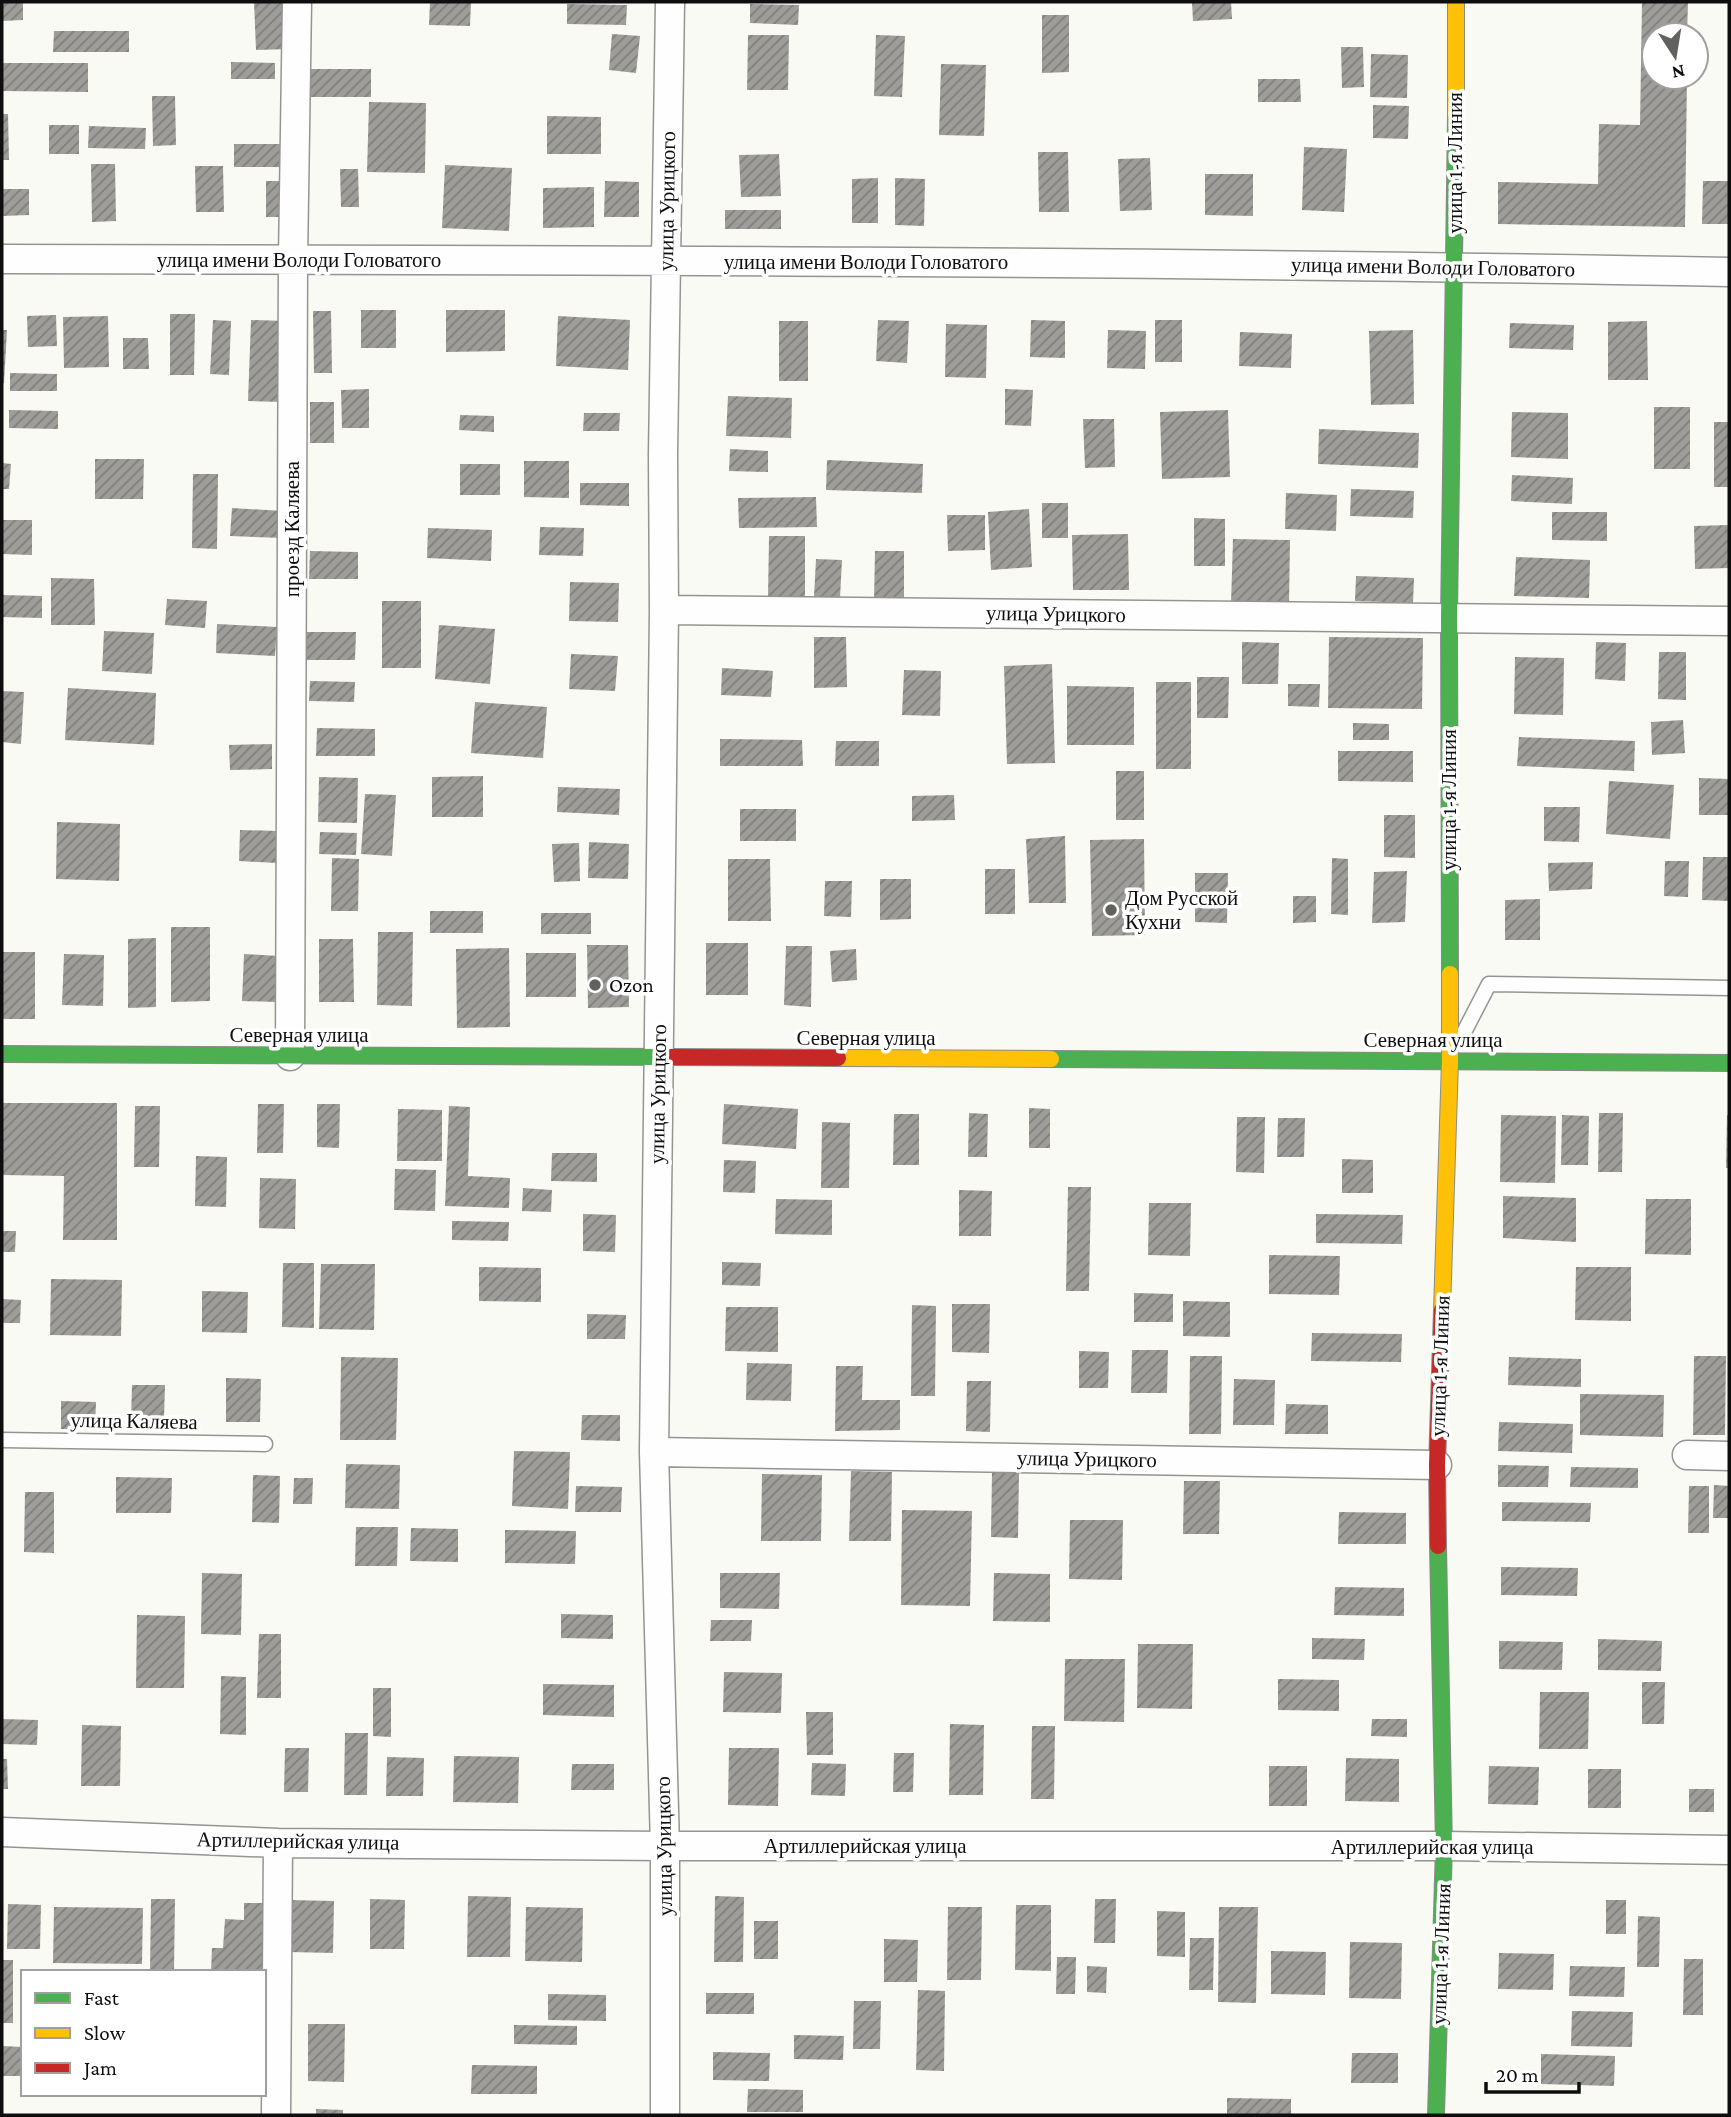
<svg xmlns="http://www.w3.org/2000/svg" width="1731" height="2117" viewBox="0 0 1731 2117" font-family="'Crimson Pro',serif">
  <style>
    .building { fill: url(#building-hatch) }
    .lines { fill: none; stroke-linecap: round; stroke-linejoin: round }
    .lane-casing { stroke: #949492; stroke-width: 17 }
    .street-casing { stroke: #949492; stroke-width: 31 }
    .fast-casing { stroke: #8b8b89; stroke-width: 18 }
    .slow-casing { stroke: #8b8b89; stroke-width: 18 }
    .jam-casing { stroke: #8b8b89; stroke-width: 18 }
    .lane { stroke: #fefefe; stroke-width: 14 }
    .street { stroke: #fefefe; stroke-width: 28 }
    .fast { stroke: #4caf50; stroke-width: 16 }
    .slow { stroke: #ffc107; stroke-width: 16 }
    .jam { stroke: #c62828; stroke-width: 16 }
    .poi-dot { fill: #61615f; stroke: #fff; stroke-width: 2.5 }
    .labels { text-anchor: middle; stroke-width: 7; stroke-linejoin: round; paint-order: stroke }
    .street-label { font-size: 21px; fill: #0e0e0e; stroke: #fff }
    .poi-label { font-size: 21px; fill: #0e0e0e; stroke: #fff; text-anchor: start }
  </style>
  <defs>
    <pattern id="building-hatch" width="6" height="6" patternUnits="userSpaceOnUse" patternTransform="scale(1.75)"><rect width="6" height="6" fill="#9e9d9a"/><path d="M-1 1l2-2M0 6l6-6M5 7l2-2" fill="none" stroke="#7f7e7c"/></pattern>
  </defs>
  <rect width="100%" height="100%" fill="#fafaf5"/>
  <path class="building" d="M2,2H23V20L2,21Z
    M254,2H289L290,49L256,50Z
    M430,2H471L470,26L429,25Z
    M1192,2H1231L1232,19L1193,21Z
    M1642,2H1688L1687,35H1654V77H1687L1685,227L1498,224V182L1598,184L1599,124L1640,125Z
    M567,4L627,5L626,25L567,24Z
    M750,4L799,5L798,25L750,23Z
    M1042,15H1069V72L1042,73Z
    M54,31H129V52H53Z
    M612,34L640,36L636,73L609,70Z
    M748,35H789L788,90H747Z
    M876,35L905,36L902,97L874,96Z
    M1341,47H1363L1364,87L1342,88Z
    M1371,54L1408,55L1407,98L1370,97Z
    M231,62L275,63V79H231Z
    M2,63H88V92L2,91Z
    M941,64L986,65L984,136L939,135Z
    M311,69H371V97H311Z
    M1258,79H1300L1301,102H1258Z
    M152,96H175L176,145L153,146Z
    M369,102L426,103L425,173L367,172Z
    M1373,105L1409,106L1408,139L1373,138Z
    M2,114H8L9,160H2Z
    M547,116L601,117V154H547Z
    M49,125H79V154H49Z
    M89,126L146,128L145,149L88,148Z
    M234,144H283V167H234Z
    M1304,147L1347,149L1344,212L1302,210Z
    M1038,152H1068L1069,212H1039Z
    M779,154L781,196L741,197L739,155Z
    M1150,158L1152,210L1120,211L1118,159Z
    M91,164H115L116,221L92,222Z
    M445,165L512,168L509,231L442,228Z
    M195,166H223L224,212H196Z
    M340,169H358L359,207H341Z
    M1205,174H1253V216L1205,215Z
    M878,178V223H852V179Z
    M895,178L925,179L924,226L895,225Z
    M266,181H284L285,217H266Z
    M605,181L639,182V217H604Z
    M1703,181H1729V224H1702Z
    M594,187V227L543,228V188Z
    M2,189H29V215L2,216Z
    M725,210H781V229H725Z
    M361,310H396V348H361Z
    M446,310H505V351L446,352Z
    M313,311H331L332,373H314Z
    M170,314H195L194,375H170Z
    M56,315L57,346L28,347L27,316Z
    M108,316L109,367L64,368L63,317Z
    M558,316L630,320L628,370L556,366Z
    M213,320L231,321L229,375L210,374Z
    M251,320L286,321L283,402L248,401Z
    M878,320L909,321L907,363L876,361Z
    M1031,320L1065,321V358L1030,357Z
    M1155,320H1182V362H1155Z
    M779,321H808V381H779Z
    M1647,321L1648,380H1608V322Z
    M1510,323L1574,325L1573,350L1509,348Z
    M946,324L987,325L986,378L945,377Z
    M2,330H7L4,383H2Z
    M1108,330L1146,331L1145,369L1107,368Z
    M1413,330L1414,404L1371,405L1369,331Z
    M1240,332L1292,334L1291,368L1239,366Z
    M123,338H148L149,369H123Z
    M10,373L57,374V391H10Z
    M369,389V428H342L341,390Z
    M1005,389L1033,390L1031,426L1005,425Z
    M728,396L792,398L791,438L726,436Z
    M310,402H334V443H310Z
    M1654,407H1690V469H1654Z
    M9,410L58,411V429L9,428Z
    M1228,410L1230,477L1162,479L1160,412Z
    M1512,412L1568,413V459L1511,457Z
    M584,413H620L619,431H583Z
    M460,415L494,416V432L459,430Z
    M1083,419H1114L1115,467L1085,468Z
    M1714,422H1729V487H1714Z
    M1319,429L1419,433L1418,468L1318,464Z
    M730,449L768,451V472L729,471Z
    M95,459H144L143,499H95Z
    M827,460L923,464L922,493L826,490Z
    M524,461H569V498L524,497Z
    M2,463L11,464L9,489H2Z
    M460,464H500V495H460Z
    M193,474H218L217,549L192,548Z
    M1512,475L1573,478L1572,504L1511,501Z
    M580,483H629V506L580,505Z
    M1351,489L1414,491L1413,518L1350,516Z
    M1286,493L1337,495L1336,531L1285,529Z
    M816,497L817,527L739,528L738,498Z
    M1042,503H1068V538H1042Z
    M232,508L284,511L283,538L230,536Z
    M1029,509L1032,567L991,570L988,512Z
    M1552,512H1607V541L1552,540Z
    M947,515H985V550L948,551Z
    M1194,518L1225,519V566H1194Z
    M2,520H32V555L2,554Z
    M1729,525V568L1695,569L1694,526Z
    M540,527L584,528L583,556L539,555Z
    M428,528L492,530L491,561L427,558Z
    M1128,534L1129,590H1073L1072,535Z
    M769,536H805V599L768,598Z
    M1233,539L1290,540L1289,605L1231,604Z
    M310,551L358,552V579H309Z
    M875,551H904V603H874Z
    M1516,557L1590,560L1589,598L1514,596Z
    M816,559L842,560L840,598L814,597Z
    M1356,576L1414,578L1413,603L1355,601Z
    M51,578L94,579L95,625H51Z
    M570,582L619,583L618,622L569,621Z
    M2,595L42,596V618L2,617Z
    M167,599L207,601L205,628L165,625Z
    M382,601H421V668H382Z
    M217,624L277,627L275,656L216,653Z
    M439,625L495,629L490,684L435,679Z
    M104,631L154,633L152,674L102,671Z
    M304,632H356L355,660H304Z
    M814,637H846L847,687L814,688Z
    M1329,637L1423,638L1422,709L1328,708Z
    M1242,642L1279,643L1278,684H1242Z
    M1596,642L1626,643L1625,681L1595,679Z
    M1659,652H1686V700L1658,699Z
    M571,654L618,656L615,691L569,689Z
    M1515,657L1564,658L1563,715L1514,714Z
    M1052,664L1055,763L1007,764L1004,666Z
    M722,668L773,671L771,697L721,695Z
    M904,670L941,671L940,716L902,715Z
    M1197,677H1229L1228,718H1197Z
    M310,681L355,682L354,702L309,701Z
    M1156,682H1191V769H1156Z
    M1288,684H1320L1319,707L1288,706Z
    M1067,686L1134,687V745H1067Z
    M68,688L156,693L154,745L65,740Z
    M2,691L24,692L21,744L2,742Z
    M475,702L547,707L543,758L471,753Z
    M1683,720L1685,753L1652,755L1651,722Z
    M1353,723L1389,724V740H1353Z
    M317,728L375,729V756H316Z
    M1519,737L1635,741L1634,771L1517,766Z
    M720,739L802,740L803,766H720Z
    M836,741H879V766H835Z
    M272,744V769L230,770L229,745Z
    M1338,751H1413V782L1338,781Z
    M1116,771H1144V820H1116Z
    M483,776V817H432V777Z
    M319,777L358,778L357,823L318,822Z
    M1699,778L1729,779V815H1699Z
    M1609,781L1674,785L1670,839L1606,834Z
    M558,787L620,789L619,815L557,812Z
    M365,794L396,795L392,856L361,854Z
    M954,795L955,820L912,821V796Z
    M1544,807H1580L1579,842L1544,841Z
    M740,809H796V841H740Z
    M1384,815H1415V858L1384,857Z
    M57,822L120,824L119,881L56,879Z
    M240,830L278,831L277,863L239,861Z
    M320,832L357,833L356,855L319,854Z
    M1065,836L1066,903H1029L1026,839Z
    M1144,839L1145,935L1092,936L1090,840Z
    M589,842L629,844L628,879L588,878Z
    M579,843L580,881L554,882L552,844Z
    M1703,857H1729V901L1702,900Z
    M332,858L359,859L358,911H331Z
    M1332,858L1348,859V915L1331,914Z
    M728,859H770L771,921H728Z
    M1665,861H1689L1688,897L1664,896Z
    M1593,862L1592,889L1549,891L1548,863Z
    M985,869H1015V914H985Z
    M1407,871L1405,922L1372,923L1374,872Z
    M1195,873H1228L1227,923L1195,922Z
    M880,879H911V919L880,920Z
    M825,881H852L851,917L824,916Z
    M1293,896H1316V922L1293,923Z
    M1540,899V940H1505V900Z
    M430,911H483V933H430Z
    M541,913H591V934H541Z
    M171,927H210V1001L171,1002Z
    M378,932H413L412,1006L377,1005Z
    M156,938V1007L128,1008V939Z
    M319,939H353L354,1002H319Z
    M706,943H748V995H706Z
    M587,945H628L629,1007L588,1008Z
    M786,946H812L811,1007L784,1005Z
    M509,948L510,1027L457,1028L456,949Z
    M856,949L857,980L832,982L830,951Z
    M2,952H35V1019H2Z
    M526,953H576V997H526Z
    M64,954L104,955L103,1006L62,1005Z
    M244,954L279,956L276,1002L242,1001Z
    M2,1103H117V1240H63L64,1176L2,1175Z
    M258,1104H284L283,1153H257Z
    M317,1104H340L339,1148L317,1147Z
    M724,1104L798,1109L796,1149L722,1144Z
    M135,1106H160L159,1167H134Z
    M449,1106L470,1107L468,1176L510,1178L509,1208L445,1206Z
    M1029,1108L1050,1109V1148H1029Z
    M398,1109L442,1110V1161H397Z
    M969,1113L988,1114L987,1157H968Z
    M1599,1113H1623L1622,1172H1598Z
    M894,1114H919V1165H893Z
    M1501,1115L1556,1116L1555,1183L1500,1182Z
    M1562,1115L1589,1116L1588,1165H1561Z
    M1727,1115H1729V1168H1726Z
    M1237,1117H1265L1264,1173L1236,1172Z
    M1278,1118H1305L1304,1157H1277Z
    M822,1122L850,1123L849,1188H821Z
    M552,1153H597V1182L551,1181Z
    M196,1156L227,1157L226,1207L195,1206Z
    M1342,1159L1373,1160V1193H1342Z
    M724,1160L756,1161L755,1193L723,1192Z
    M395,1169L436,1170L435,1211L394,1210Z
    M260,1178L296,1179L295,1229L259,1228Z
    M1068,1187H1091L1089,1291H1066Z
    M523,1188L552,1190L551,1212L522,1211Z
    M959,1190L992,1191L991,1236H959Z
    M1503,1196L1576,1198V1242L1503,1238Z
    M776,1199L832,1200V1235L775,1234Z
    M1646,1199H1691V1255L1645,1254Z
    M1149,1203H1191L1190,1256L1148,1255Z
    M583,1214L616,1215L615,1252L583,1251Z
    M1316,1214L1403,1215L1402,1244L1316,1243Z
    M452,1221L509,1222L508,1241L452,1240Z
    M2,1231H16L15,1252H2Z
    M1269,1255L1340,1256L1339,1295L1269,1294Z
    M722,1262L761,1263L760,1286L722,1285Z
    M283,1263H314V1328L282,1327Z
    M321,1264H375L374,1330L319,1329Z
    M479,1267L541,1268V1302L479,1301Z
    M1576,1267H1631V1321L1575,1320Z
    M51,1279L122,1280L121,1336L50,1335Z
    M202,1291L248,1292L247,1333L202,1332Z
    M1134,1293L1173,1294V1322H1134Z
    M2,1299L21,1300L20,1323H2Z
    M1183,1301L1230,1302V1337L1183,1336Z
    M952,1304H990L989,1353L952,1352Z
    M912,1305L936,1306L935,1396H911Z
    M726,1307H778V1352L725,1351Z
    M587,1314L626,1315L625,1339H587Z
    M1312,1333L1402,1334L1401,1362L1311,1361Z
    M1132,1350H1168L1167,1393H1131Z
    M1079,1351L1109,1352L1108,1388H1079Z
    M1190,1356H1222L1221,1434H1189Z
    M1694,1356H1726L1725,1435H1693Z
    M341,1357L398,1358L396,1440H340Z
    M1509,1357L1581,1359V1387L1508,1385Z
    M747,1363L792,1364L791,1401L746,1400Z
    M836,1366H863L862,1400H900V1430L835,1431Z
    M226,1378L261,1379L260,1422H226Z
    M1234,1379L1275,1380L1274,1425H1233Z
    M967,1381H991L990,1432L966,1431Z
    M132,1385H165L164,1418H131Z
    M1580,1394L1664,1395L1663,1437L1580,1435Z
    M61,1401L96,1402L95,1430L61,1429Z
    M1286,1404L1328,1405V1434H1285Z
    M582,1415H620V1441L581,1440Z
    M1499,1422L1573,1424L1572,1453L1498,1451Z
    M514,1451L570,1452L568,1509L512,1506Z
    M346,1464L400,1465L399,1509L345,1508Z
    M1498,1465L1549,1466L1548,1487H1498Z
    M1571,1467L1638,1468V1488L1570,1487Z
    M851,1471L892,1472L891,1541H849Z
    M992,1472H1019L1018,1538L991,1537Z
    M762,1474L822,1475L821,1541H761Z
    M253,1475L280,1476L279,1523L252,1522Z
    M116,1477L172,1478L171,1513H116Z
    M294,1478H313L312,1504H293Z
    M1184,1481H1220L1219,1534H1183Z
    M1714,1485L1729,1486V1518H1713Z
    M576,1486L622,1487L621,1512H575Z
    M1689,1486H1709V1533H1688Z
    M25,1492H54V1553L24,1552Z
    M1502,1502L1591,1503L1590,1522L1502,1521Z
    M902,1510L972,1511L970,1606L901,1605Z
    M1339,1512L1406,1513V1544H1338Z
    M1070,1520H1123L1122,1580L1069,1579Z
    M356,1527H398L397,1566H355Z
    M411,1528L458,1529V1562L410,1561Z
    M505,1530L576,1531L575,1564L505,1563Z
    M1501,1567L1578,1568L1577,1596L1501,1595Z
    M202,1573L242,1574L241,1635L201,1634Z
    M720,1573H780L779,1609L720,1608Z
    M994,1573L1050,1574V1622L993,1621Z
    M1335,1587L1404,1588V1616L1334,1615Z
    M561,1614L613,1615V1639L561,1638Z
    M137,1615L185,1616L184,1688H136Z
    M711,1620H752L751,1641H710Z
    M259,1634H281V1698H257Z
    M1312,1638L1365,1639L1364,1660L1312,1659Z
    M1598,1639L1662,1641L1661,1671L1598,1670Z
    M1499,1641L1563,1642L1562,1670L1499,1669Z
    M1138,1644H1193L1192,1709L1137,1708Z
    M1065,1659H1125L1124,1722L1064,1721Z
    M724,1672L782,1673L781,1713L723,1712Z
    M221,1676L246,1677V1735L220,1734Z
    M1278,1679L1339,1680V1711L1278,1710Z
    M1642,1682H1665L1664,1724H1642Z
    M543,1684L614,1685V1717L543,1715Z
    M373,1688H391V1737L373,1736Z
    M1540,1692H1589L1588,1749H1539Z
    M806,1712H833V1755H807Z
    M2,1719L38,1720L37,1745L2,1744Z
    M1372,1719H1407V1737L1371,1736Z
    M950,1724L984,1725L983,1795H949Z
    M82,1725L121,1726L120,1786H81Z
    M1032,1726H1055L1054,1799H1031Z
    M345,1733H368L367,1795H344Z
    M285,1748H309L308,1792H284Z
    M729,1748H779L778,1806L728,1805Z
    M894,1753H914L913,1792H893Z
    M454,1756L519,1757L518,1803L453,1802Z
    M387,1757L424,1758L423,1796H386Z
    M1346,1758L1399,1759V1802L1345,1801Z
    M2,1759H7L8,1789H2Z
    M812,1763L846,1764L845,1796L811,1795Z
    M572,1764H614V1790H571Z
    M1269,1766H1307V1806H1269Z
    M1489,1766L1539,1767L1538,1805L1488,1804Z
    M1588,1769H1621V1808H1588Z
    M1689,1789H1714V1812H1689Z
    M468,1896L511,1897L510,1957H467Z
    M715,1896L744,1897L743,1962H714Z
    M151,1899H175L174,1972H150Z
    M370,1899L405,1900L404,1949H370Z
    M1095,1899H1116L1115,1943H1094Z
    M289,1900L334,1901L333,1953L289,1952Z
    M1606,1900H1626V1934H1606Z
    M244,1903H272L264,1972H211L212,1948H223L225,1919L244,1920Z
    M8,1904L41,1905L40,1949H7Z
    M1016,1905H1051V1971L1015,1970Z
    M54,1907L143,1908L142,1964L53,1963Z
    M526,1907L583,1908L582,1962L525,1961Z
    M948,1907H982L981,1980H947Z
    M1219,1907H1258L1256,2003L1218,2002Z
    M1157,1911L1185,1912V1957L1157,1956Z
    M1638,1916L1660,1917L1659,1967H1637Z
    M754,1921H778V1959H754Z
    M1190,1938H1214L1213,1990H1189Z
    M884,1939L918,1940L917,1982H884Z
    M1350,1942L1402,1943L1401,1999L1349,1998Z
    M1271,1951L1326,1952L1325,1995L1271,1994Z
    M1499,1953L1554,1954L1553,1990L1498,1989Z
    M1057,1957H1076L1075,1994H1056Z
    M1684,1959H1703V2015H1683Z
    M2,1960H13V2023H2Z
    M1087,1966L1107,1967L1106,1993L1087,1992Z
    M1570,1966L1625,1967L1624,1997L1569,1996Z
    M918,1990L945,1991L944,2071L916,2070Z
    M706,1993H754V2014H706Z
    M548,1994L606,1995V2021L548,2020Z
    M854,2001H881L880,2049H853Z
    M1572,2011L1633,2012L1632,2047L1571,2046Z
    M308,2024H345L344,2082L308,2081Z
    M514,2025L577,2026V2045L514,2044Z
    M794,2035L844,2036L843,2060L794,2059Z
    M2,2046L23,2047V2076H2Z
    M713,2052L770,2053L769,2081L713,2080Z
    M1352,2053H1398V2083H1351Z
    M1541,2054L1615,2056L1614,2086L1541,2084Z
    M472,2065L537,2066V2094H471Z
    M748,2089L803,2090V2112H747Z
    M1227,2098L1291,2099V2115H1227Z
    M316,2109L343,2110V2115H316Z"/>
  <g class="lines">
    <defs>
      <path id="lane" d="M1460,1040L1489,984L1729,988
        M2,1440L265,1444"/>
      <path id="street" d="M2,259C578,260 1153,261 1729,272
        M664,610L1729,621
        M290,1056L293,260L297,2
        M654,1452L1437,1465
        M1687,1455L1729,1456
        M2,1832L278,1843L665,1846H1444L1729,1850
        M276,2115L278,1843
        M665,2115V1846L654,1452L664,610L663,455L670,2"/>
      <path id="fast" d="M1450,974L1449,617L1456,116
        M2,1054L669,1057
        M1051,1059L1729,1063
        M1436,2115L1444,1846L1438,1546"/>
      <path id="slow" d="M1456,116V2
        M838,1058L1051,1059
        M1442,1310L1450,1061V974"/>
      <path id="jam" d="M669,1057L838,1058
        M1438,1546L1437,1465L1442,1310"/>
    </defs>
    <use href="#lane" class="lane-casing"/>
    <use href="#street" class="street-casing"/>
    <use href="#fast" class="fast-casing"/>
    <use href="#slow" class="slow-casing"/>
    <use href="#jam" class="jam-casing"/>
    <use href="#lane" class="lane"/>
    <use href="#street" class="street"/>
    <use href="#fast" class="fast"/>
    <use href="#slow" class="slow"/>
    <use href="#jam" class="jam"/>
  </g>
  <g class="poi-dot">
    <circle cx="1111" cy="910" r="7"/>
    <circle cx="595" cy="985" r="7"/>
  </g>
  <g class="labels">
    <g class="street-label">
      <text transform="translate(1455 163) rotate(-90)" y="7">улица 1-я Линия</text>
      <text transform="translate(667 201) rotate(-89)" y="7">улица Урицкого</text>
      <text x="299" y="267">улица имени Володи Головатого</text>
      <text x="866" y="269">улица имени Володи Головатого</text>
      <text transform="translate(1433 267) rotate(1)" y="7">улица имени Володи Головатого</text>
      <text transform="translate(292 529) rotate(-90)" y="7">проезд Каляева</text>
      <text transform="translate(1056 614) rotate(1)" y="7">улица Урицкого</text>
      <text transform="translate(1449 800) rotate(-90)" y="7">улица 1-я Линия</text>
      <text x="299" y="1042">Северная улица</text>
      <text x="866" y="1045">Северная улица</text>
      <text x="1433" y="1047">Северная улица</text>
      <text transform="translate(658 1094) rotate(-89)" y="7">улица Урицкого</text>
      <text transform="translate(1440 1366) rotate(-88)" y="7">улица 1-я Линия</text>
      <text transform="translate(134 1421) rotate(1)" y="7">улица Каляева</text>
      <text transform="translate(1087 1459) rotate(1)" y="7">улица Урицкого</text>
      <text transform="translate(298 1841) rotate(1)" y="7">Артиллерийская улица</text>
      <text transform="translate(664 1846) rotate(-91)" y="7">улица Урицкого</text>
      <text x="865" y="1853">Артиллерийская улица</text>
      <text x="1432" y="1854">Артиллерийская улица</text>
      <text transform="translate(1441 1954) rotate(-88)" y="7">улица 1-я Линия</text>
    </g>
    <g class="poi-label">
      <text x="1125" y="905">Дом Русской<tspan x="1125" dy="24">Кухни</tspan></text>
      <text x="609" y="992">Ozon</text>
    </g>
  </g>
  <rect width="1731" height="2117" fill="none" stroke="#0e0e0e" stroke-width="7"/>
  <rect x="21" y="1970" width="245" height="126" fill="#ffffff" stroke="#9f9f9f" stroke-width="2"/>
  <rect x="35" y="1993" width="35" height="10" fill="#4caf50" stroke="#9f9f9f" stroke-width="2"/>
  <text x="84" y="2005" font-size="21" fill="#0e0e0e">Fast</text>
  <rect x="35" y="2028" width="35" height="10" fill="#ffc107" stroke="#9f9f9f" stroke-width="2"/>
  <text x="84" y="2040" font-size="21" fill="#0e0e0e">Slow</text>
  <rect x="35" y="2063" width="35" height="10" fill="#c62828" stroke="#9f9f9f" stroke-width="2"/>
  <text x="84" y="2075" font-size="21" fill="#0e0e0e">Jam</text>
  <g transform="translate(1675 56) rotate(168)"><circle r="33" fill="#ffffff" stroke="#9f9f9f" stroke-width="2"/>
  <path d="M0-5L12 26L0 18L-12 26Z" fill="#61615f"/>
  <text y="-10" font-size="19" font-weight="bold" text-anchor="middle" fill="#0e0e0e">N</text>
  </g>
  <path d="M1486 2082v10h93v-10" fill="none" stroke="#0e0e0e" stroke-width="3.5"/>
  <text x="1496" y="2082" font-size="21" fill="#0e0e0e" stroke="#ffffff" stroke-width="5" paint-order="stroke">20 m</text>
</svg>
